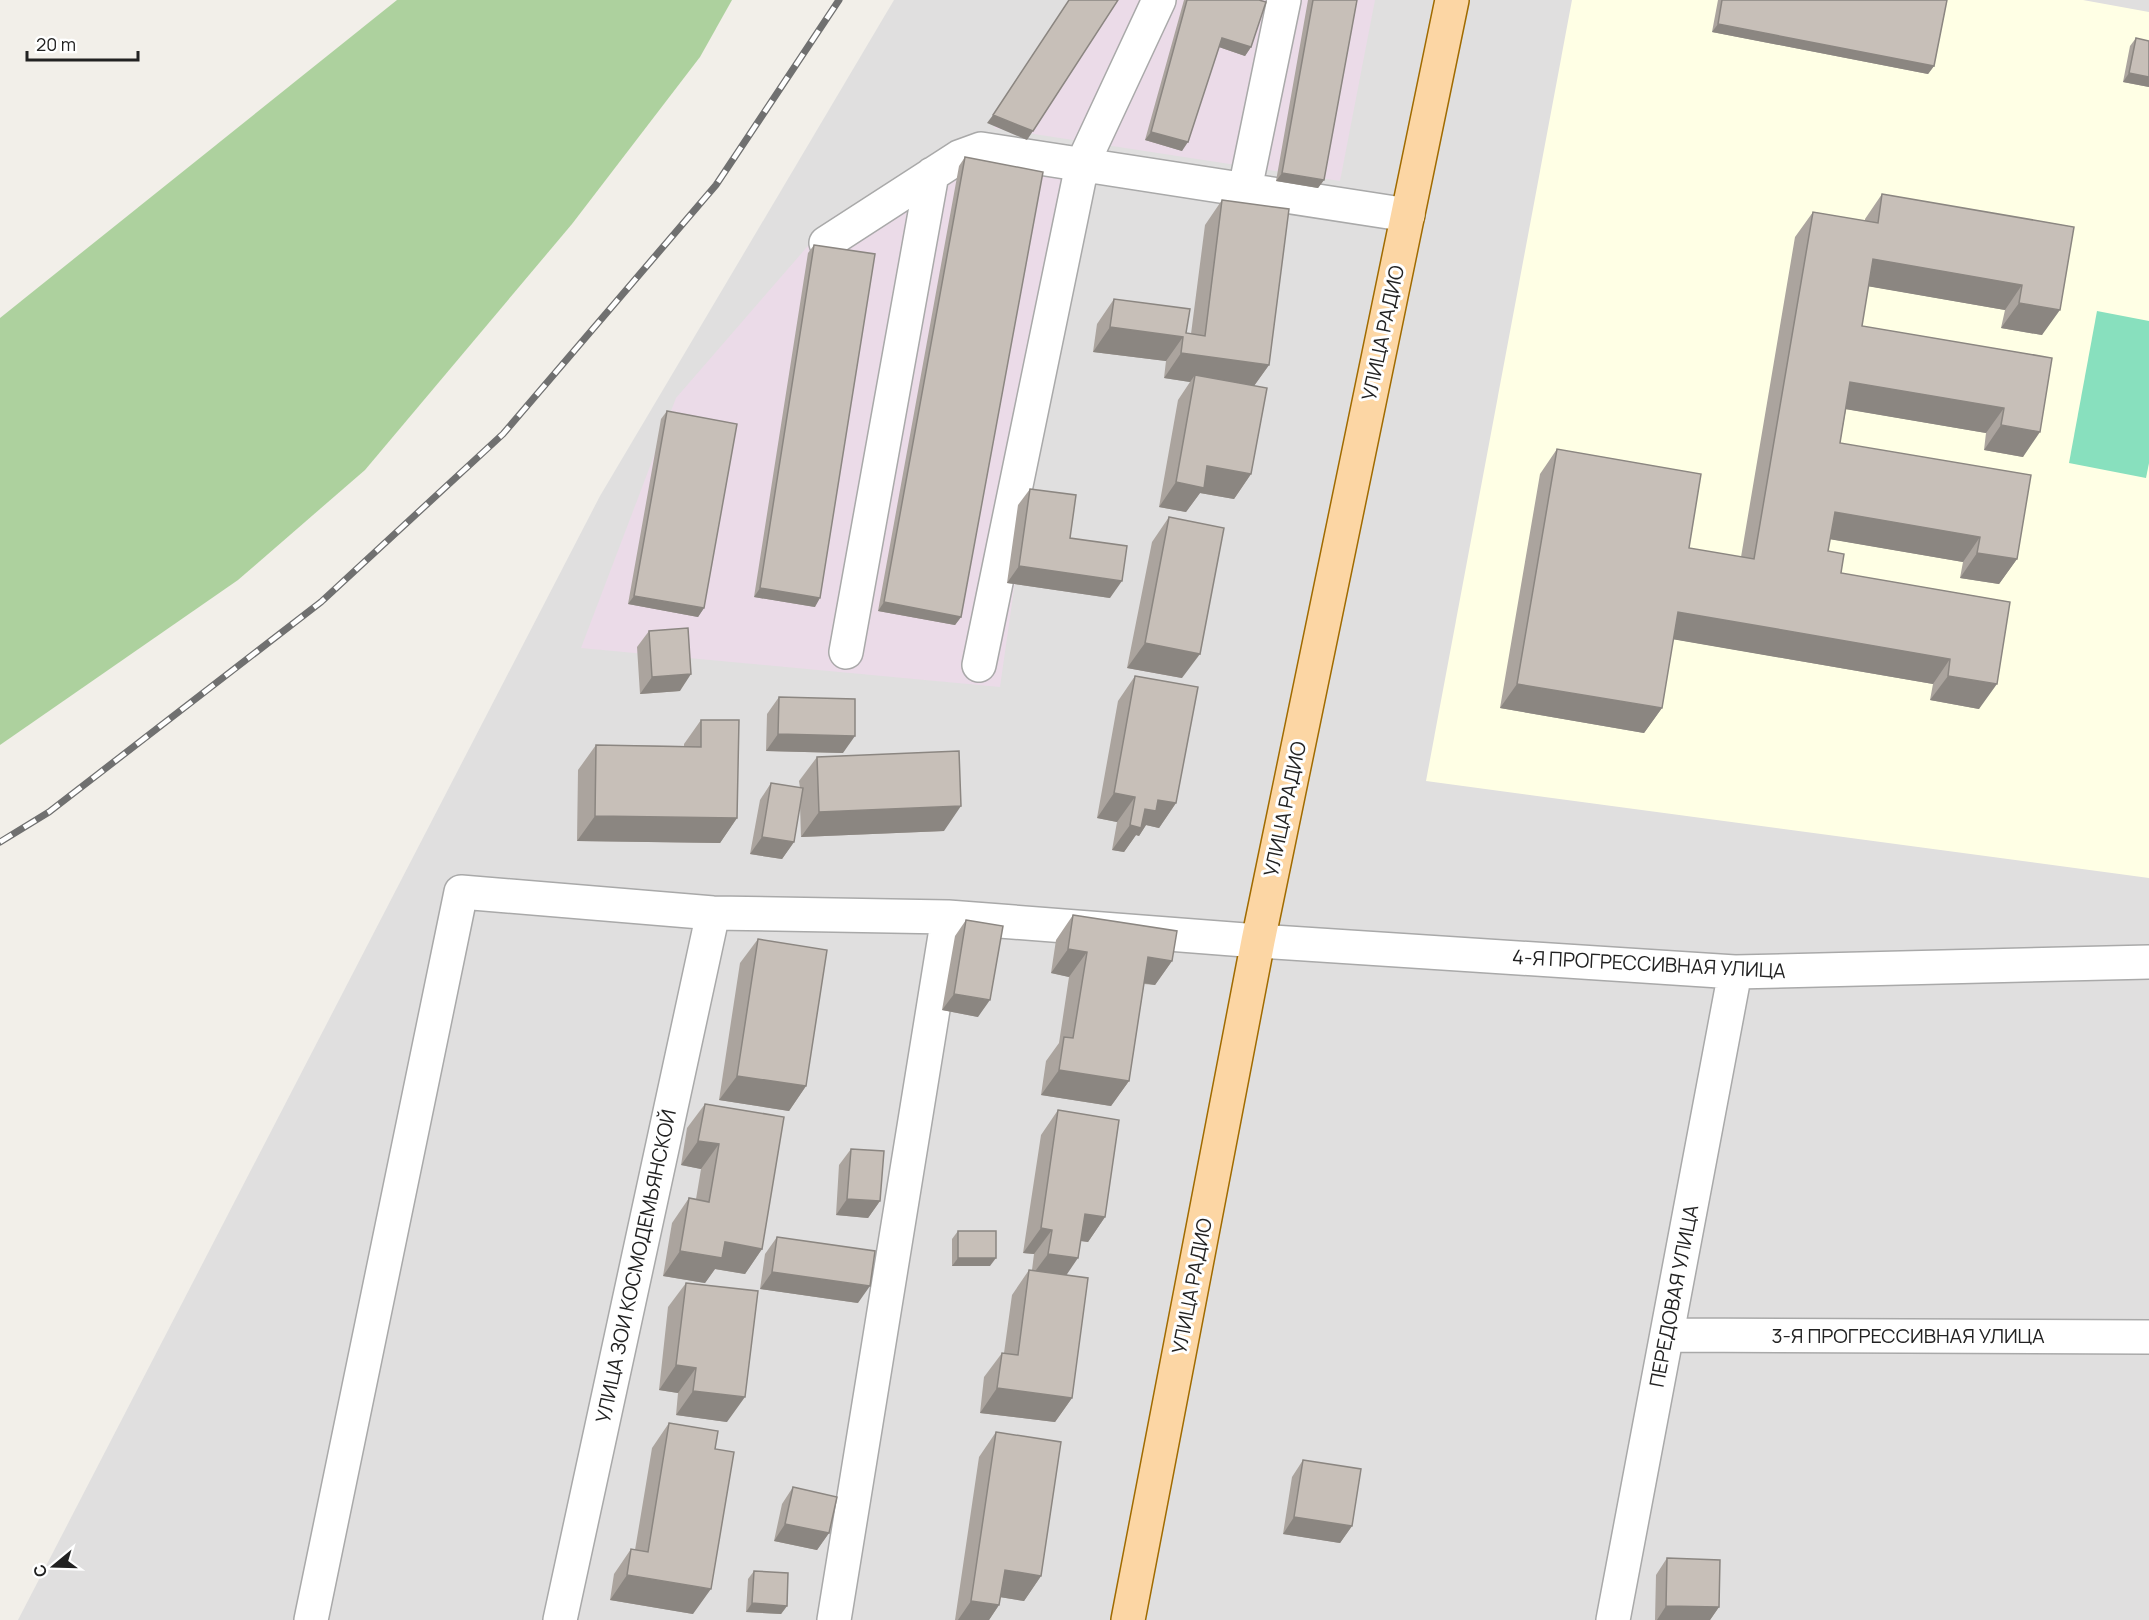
<svg xmlns="http://www.w3.org/2000/svg" width="2149" height="1620" viewBox="0 0 2149 1620" font-family="Manrope,sans-serif">
  <style>
    .residential { fill: #e0dfdf }
    .industrial { fill: #ebdbe8 }
    .education { fill: #ffffe5 }
    .forest { fill: #add19e }
    .pitch { fill: #88e0be }
    .lines { fill: none; stroke-linecap: round; stroke-linejoin: round }
    .minor-casing { stroke: #a9a9a9; stroke-width: 36 }
    .major-casing { stroke: #a06b00; stroke-width: 36 }
    .minor { stroke: #fff; stroke-width: 33 }
    .major { stroke: #fcd6a4; stroke-width: 33 }
    .rail-casing { stroke: #707070; stroke-width: 7 }
    .rail { stroke: #fff; stroke-width: 4.5; stroke-dasharray: 14; stroke-linecap: butt }
    .wall { fill: #aba49e }
    .shaded-wall { fill: #8b8681 }
    .building { fill: #c7bfb8; stroke: #8b8681; stroke-width: 1.5 }
    .labels { text-anchor: middle; stroke-width: 6; stroke-linejoin: round; paint-order: stroke }
    .street-label { font-size: 20px; fill: #222; stroke: #fff }
  </style>
  <rect width="100%" height="100%" fill="#f2efe9"/>
  <path class="residential" d="M894,0H2149V1620H18L600,496Z"/>
  <path class="industrial" d="M1073,0H1375L1340,181L994,128Z
    M939,159L1073,174L1000,687L581,648L676,398L833,217Z"/>
  <path class="education" d="M1572,0H2083L2149,12V878L1426,781Z"/>
  <path class="forest" d="M397,0H732L700,57L572,224L365,470L238,580L0,745V318Z"/>
  <path class="pitch" d="M2097,311L2149,321V463L2146,478L2069,463Z"/>
  <g class="lines">
    <defs>
      <path id="minor" d="M1245,189L1284,0
        M826,243L959,157L981,149L1408,215
        M846,652L932,174
        M979,665L1082,165L1159,0
        M1667,1335L2149,1337
        M311,1620L461,892L713,913L948,917L1258,941L1735,972L2149,962
        M560,1620L713,913
        M834,1620L948,917
        M1613,1620L1735,972"/>
      <path id="major" d="M1128,1620L1258,941L1452,0"/>
    </defs>
    <use href="#minor" class="minor-casing"/>
    <use href="#major" class="major-casing"/>
    <use href="#minor" class="minor"/>
    <use href="#major" class="major"/>
    <defs>
      <path id="rail" d="M0,842L49,812L321,602L503,434L716,185L839,0"/>
    </defs>
    <use href="#rail" class="rail-casing"/>
    <use href="#rail" class="rail"/>
  </g>
  <path class="wall" d="M1184,0H1259L1251,47L1245,56L1219,47L1182,151L1145,140Z
    M1308,0H1357L1324,180L1318,188L1276,181Z
    M1718,0H1947L1934,66L1928,74L1712,32Z
    M2136,38L2149,87L2123,82L2130,46Z
    M965,157L961,617L955,625L878,611L959,166Z
    M1882,194L2074,227L2042,335L2001,328L2005,310L1868,286L1862,326L2052,358L2023,457L1984,450L1986,433L1846,409L1840,443L2017,559L1999,584L1960,578L1963,562L1830,539L1828,551L1841,573L2010,602L1979,709L1930,700L1933,684L1673,639L1662,708L1644,733L1500,708L1540,474L1557,449L1689,548L1741,557L1795,237L1813,212L1865,221V219Z
    M1222,200L1269,365L1254,386L1251,474L1234,499L1200,493L1186,512L1159,507L1178,400L1190,382L1164,378L1166,361L1093,352L1097,324L1114,299L1186,333L1191,334L1205,225Z
    M814,245L815,607L754,597L808,253Z
    M667,411L704,608L698,617L628,604L661,419Z
    M1030,489L1070,538L1110,598L1007,583L1018,505Z
    M1169,517L1182,678L1127,668L1152,542Z
    M649,631L680,691L640,694L637,647Z
    M1135,676L1176,803L1159,828L1146,825L1139,836L1136,835L1124,852L1112,850L1117,822L1097,818L1118,701Z
    M779,697L843,753L766,751L767,714Z
    M701,720L737,818L720,843L577,841L578,770L596,745L684,746V744Z
    M817,757L944,831L801,837L800,805L794,842L782,859L750,854L760,800L771,783L800,788L799,781Z
    M1073,915L1172,961L1155,985L1144,984L1129,1081L1111,1106L1041,1095L1046,1061L1059,1043L1069,977L1051,973L1056,940Z
    M966,920L978,1017L942,1010L955,936Z
    M758,939L806,1086L789,1111L719,1100L740,963Z
    M705,1104L762,1249L745,1274L715,1269L705,1283L663,1276L672,1223L689,1198L696,1199L701,1169L681,1165L687,1128Z
    M1058,1110L1105,1217L1088,1242L1081,1241L1066,1275L1072,1398L1055,1422L980,1413L984,1377L1002,1353H1004L1012,1295L1029,1270H1032L1034,1254L1023,1253L1041,1135Z
    M851,1149L880,1201L868,1218L836,1215L839,1165Z
    M958,1231L990,1266H952V1239Z
    M777,1237L858,1303L760,1289L765,1254Z
    M686,1283L727,1422L676,1415L678,1393L659,1390L668,1307Z
    M669,1423L715,1449L693,1614L610,1600L614,1574L631,1549L635,1550L652,1448Z
    M996,1432L1041,1576L1024,1601L1000,1597L999,1605L989,1620H955L979,1457Z
    M1303,1460L1352,1526L1340,1543L1283,1534L1292,1477Z
    M793,1487L829,1533L817,1550L774,1541L782,1504Z
    M1667,1558L1719,1607L1710,1620H1655L1656,1575Z
    M754,1571L787,1606L781,1614L746,1612L748,1579Z"/>
  <path class="shaded-wall" d="M1718,24L1934,66L1928,74L1712,32Z
    M1222,38L1251,47L1245,56L1216,46Z
    M2129,73L2149,77V87L2123,82Z
    M993,115L1033,131L1027,140L987,123Z
    M1151,132L1188,142L1182,151L1145,140Z
    M1282,173L1324,180L1318,188L1276,181Z
    M1873,259L2022,285L2005,310L1855,284Z
    M2019,303L2060,310L2042,335L2001,328Z
    M1110,327L1183,337L1166,361L1093,352Z
    M1181,353L1269,365L1251,390L1195,375L1190,382L1164,378Z
    M1850,382L2004,408L1986,433L1833,407Z
    M2001,425L2040,432L2023,457L1984,450Z
    M1207,466L1251,474L1234,499L1200,493L1186,512L1159,507L1176,482Z
    M1835,512L1980,537L1963,562L1817,537Z
    M1977,553L2017,559L1999,584L1960,578Z
    M1019,566L1122,581L1110,598L1007,583Z
    M760,588L820,598L815,607L754,597Z
    M634,596L704,608L698,617L628,604Z
    M884,602L961,617L955,625L878,611Z
    M1678,612L1950,659L1933,684L1660,637Z
    M1145,643L1200,654L1182,678L1127,668Z
    M691,674L680,691L640,694L652,677Z
    M1948,676L1997,684L1979,709L1930,700Z
    M1517,684L1662,708L1644,733L1500,708Z
    M778,734L855,736L843,753L766,751Z
    M1114,793L1135,797L1117,822L1097,818Z
    M1158,800L1176,803L1159,828L1146,825L1139,836L1136,835L1124,852L1112,850L1130,825L1145,809Z
    M961,806L944,831L801,837L819,812Z
    M595,816L737,818L720,843L577,841Z
    M762,837L794,842L782,859L750,854Z
    M1068,949L1087,952L1069,977L1051,973Z
    M1148,957L1172,961L1155,985L1131,981Z
    M954,994L990,1000L978,1017L942,1010Z
    M1059,1070L1129,1081L1111,1106L1041,1095Z
    M737,1076L806,1086L789,1111L719,1100Z
    M698,1141L719,1144L701,1169L681,1165Z
    M847,1199L880,1201L868,1218L836,1215Z
    M1085,1214L1105,1217L1088,1242L1067,1239Z
    M1041,1228L1052,1230L1034,1254L1023,1253Z
    M725,1242L762,1249L745,1274L715,1269L705,1283L663,1276L680,1251Z
    M1048,1254L1078,1258L1061,1283L1030,1278Z
    M958,1258H996L990,1266H952Z
    M772,1272L870,1286L858,1303L760,1289Z
    M676,1365L696,1368L678,1393L659,1390Z
    M997,1388L1072,1398L1055,1422L980,1413Z
    M693,1391L745,1397L727,1422L676,1415Z
    M1294,1517L1352,1526L1340,1543L1283,1534Z
    M785,1524L829,1533L817,1550L774,1541Z
    M1005,1570L1041,1576L1024,1601L987,1595Z
    M627,1575L711,1589L693,1614L610,1600Z
    M971,1601L999,1605L989,1620H958Z
    M752,1603L787,1606L781,1614L746,1612Z
    M1666,1606L1719,1607L1710,1620H1657Z"/>
  <path class="building" d="M1069,0H1118L1033,131L993,115Z
    M1187,0H1259L1266,2L1251,47L1222,38L1188,142L1151,132Z
    M1313,0H1357L1324,180L1282,173Z
    M1722,0H1947L1934,66L1718,24Z
    M2136,38L2149,41V77L2129,73Z
    M965,157L1043,172L961,617L884,602Z
    M1882,194L2074,227L2060,310L2019,303L2022,285L1873,259L1862,326L2052,358L2040,432L2001,425L2004,408L1850,382L1840,443L2031,475L2017,559L1977,553L1980,537L1835,512L1828,551L1844,554L1841,573L2010,602L1997,684L1948,676L1950,659L1678,612L1662,708L1517,684L1557,449L1701,474L1689,548L1754,559L1813,212L1878,223Z
    M1222,200L1289,209L1269,365L1181,353L1183,337L1110,327L1114,299L1190,309L1186,333L1205,336Z
    M814,245L875,254L820,598L760,588Z
    M1195,375L1267,388L1251,474L1207,466L1204,488L1176,482Z
    M667,411L737,424L704,608L634,596Z
    M1030,489L1076,495L1070,538L1127,546L1122,581L1019,566Z
    M1169,517L1224,528L1200,654L1145,643Z
    M688,628L691,674L652,677L649,631Z
    M1135,676L1198,687L1176,803L1158,800L1156,811L1145,809L1141,828L1130,825L1135,797L1114,793Z
    M779,697L855,699V736L778,734Z
    M701,720H739L737,818L595,816L596,745L701,747Z
    M959,751L961,806L819,812L817,757Z
    M771,783L803,788L794,842L762,837Z
    M1073,915L1177,931L1172,961L1148,957L1129,1081L1059,1070L1064,1037L1073,1038L1087,952L1068,949Z
    M966,920L1003,926L990,1000L954,994Z
    M758,939L827,950L806,1086L737,1076Z
    M705,1104L784,1117L762,1249L725,1242L722,1258L680,1251L689,1198L709,1202L719,1144L698,1141Z
    M1058,1110L1119,1120L1105,1217L1085,1214L1078,1258L1048,1254L1052,1230L1041,1228Z
    M851,1149L884,1151L880,1201L847,1199Z
    M958,1231H996V1258H958Z
    M777,1237L875,1251L870,1286L772,1272Z
    M1029,1270L1088,1278L1072,1398L997,1388L1002,1353L1018,1355Z
    M686,1283L758,1291L745,1397L693,1391L696,1368L676,1365Z
    M669,1423L718,1431L715,1449L734,1452L711,1589L627,1575L631,1549L648,1552Z
    M996,1432L1061,1442L1041,1576L1005,1570L999,1605L971,1601Z
    M1303,1460L1361,1469L1352,1526L1294,1517Z
    M793,1487L837,1497L829,1533L785,1524Z
    M1667,1558L1720,1560L1719,1607L1666,1606Z
    M754,1571L788,1573L787,1606L752,1603Z"/>
  <g class="labels">
    <g class="street-label">
      <text transform="translate(1383 333) rotate(-78)" y="7">УЛИЦА РАДИО</text>
      <text transform="translate(1285 809) rotate(-78)" y="7">УЛИЦА РАДИО</text>
      <text transform="translate(1649 964) rotate(3)" y="7">4-Я ПРОГРЕССИВНАЯ УЛИЦА</text>
      <text transform="translate(636 1266) rotate(-78)" y="7">УЛИЦА ЗОИ КОСМОДЕМЬЯНСКОЙ</text>
      <text transform="translate(1192 1286) rotate(-79)" y="7">УЛИЦА РАДИО</text>
      <text transform="translate(1674 1296) rotate(-79)" y="7">ПЕРЕДОВАЯ УЛИЦА</text>
      <text x="1908" y="1343">3-Я ПРОГРЕССИВНАЯ УЛИЦА</text>
    </g>
  </g>
  <g transform="translate(54 1566) rotate(251)" stroke="#ffffff" stroke-width="4.5" paint-order="stroke">
  <path d="M0-4.5L10 22L0 15L-10 22Z" fill="#222222"/>
  <text y="-9" font-size="16" font-weight="bold" text-anchor="middle" fill="#222222">С</text>
  </g>
  <path d="M27 51v9h111v-9" fill="none" stroke="#222222" stroke-width="3"/>
  <text x="36" y="51" font-size="18" fill="#222222" stroke="#ffffff" stroke-width="4.5" paint-order="stroke">20 m</text>
</svg>
